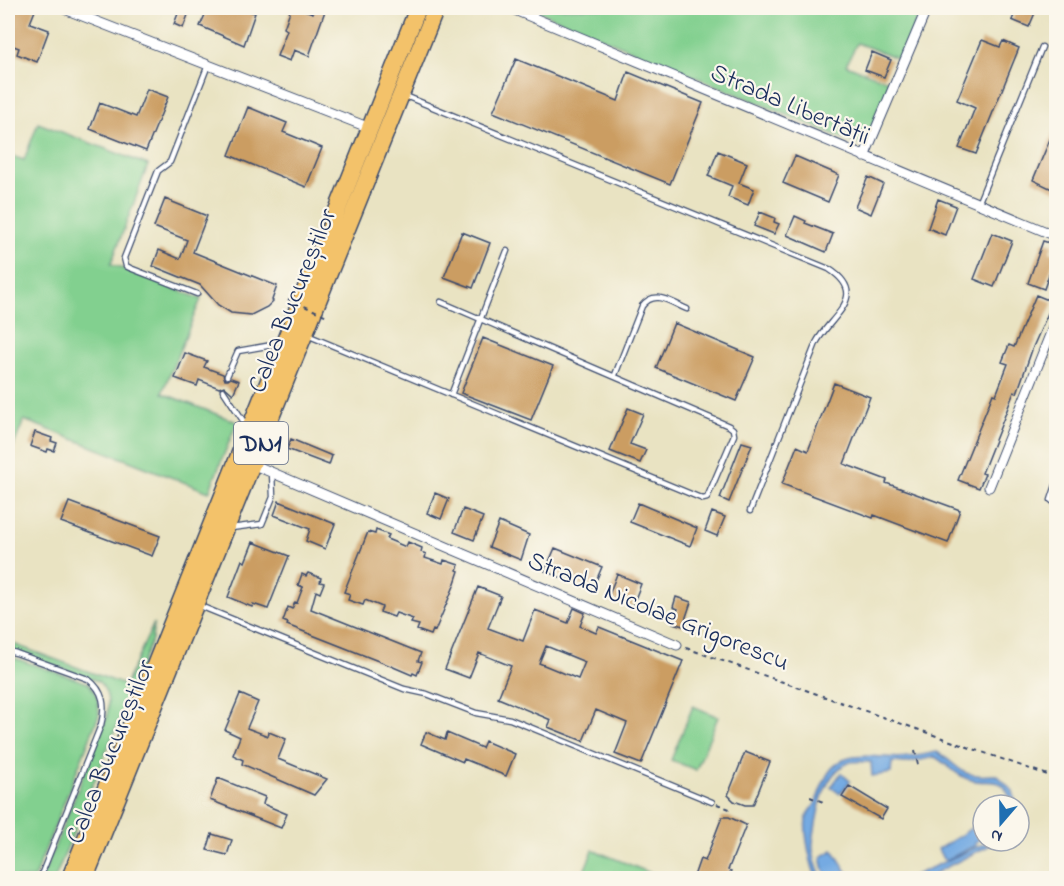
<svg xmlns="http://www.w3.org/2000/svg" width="1064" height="886" viewBox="0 0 1064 886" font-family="'Indie Flower',sans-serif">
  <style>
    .green { fill: #82d08f; stroke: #4e8076; stroke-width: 1.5 }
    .water { fill: #75aae2; stroke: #486ca0; stroke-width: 1.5 }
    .building { fill: #cb9d62; fill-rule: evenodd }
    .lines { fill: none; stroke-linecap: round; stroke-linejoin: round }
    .service-casing { stroke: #3a4a6d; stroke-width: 7 }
    .minor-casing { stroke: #3a4a6d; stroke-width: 11 }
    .trunk-casing { stroke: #3a4a6d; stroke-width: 19 }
    .path { stroke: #3a4a6d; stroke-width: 2; stroke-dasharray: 4.5 4.5; stroke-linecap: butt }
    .service { stroke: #fff; stroke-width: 4.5 }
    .minor { stroke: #fff; stroke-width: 9 }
    .trunk { stroke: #f3c26a; stroke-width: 16 }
    .path-bridge { stroke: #3a4a6d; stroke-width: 2; stroke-dasharray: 4.5 4.5; stroke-linecap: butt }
    .labels { text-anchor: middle; stroke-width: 4.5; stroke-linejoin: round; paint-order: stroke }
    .shield { fill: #fbf7ec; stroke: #5e6b89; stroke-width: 1.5 }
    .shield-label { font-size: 24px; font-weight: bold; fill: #1b2f5e }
    .street-label { font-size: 26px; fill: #1b2f5e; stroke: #fbf7ec }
  </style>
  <rect width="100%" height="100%" fill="#fbf7ec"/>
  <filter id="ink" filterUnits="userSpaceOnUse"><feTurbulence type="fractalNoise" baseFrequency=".0167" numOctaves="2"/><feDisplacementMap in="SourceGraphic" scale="12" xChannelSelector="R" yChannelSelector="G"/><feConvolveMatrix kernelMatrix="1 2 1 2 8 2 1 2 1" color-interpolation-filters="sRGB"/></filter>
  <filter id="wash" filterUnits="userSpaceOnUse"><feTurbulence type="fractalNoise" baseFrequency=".008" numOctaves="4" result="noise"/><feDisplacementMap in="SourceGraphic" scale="24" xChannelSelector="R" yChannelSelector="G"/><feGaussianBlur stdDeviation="1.35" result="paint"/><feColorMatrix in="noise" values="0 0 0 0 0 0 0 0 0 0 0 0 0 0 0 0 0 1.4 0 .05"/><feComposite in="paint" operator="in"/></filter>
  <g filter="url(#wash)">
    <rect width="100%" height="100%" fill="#e9e3c2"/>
    <path class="green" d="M530,8H921L902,60L857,43L846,65L891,82L864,147Z
      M38,123L148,165L111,264L201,299L162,393L237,422L209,492L24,420L8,460V155L24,160Z
      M154,623L152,639L55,878H42L107,717C109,703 109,691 98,681L8,649V642L125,685Z
      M8,656L88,683C97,693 99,702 99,715L34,878H8Z
      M693,706L718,717L696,770L671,760Z
      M593,850L663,878H581Z"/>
    <path class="water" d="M937,752C948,758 956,768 966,773C975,777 987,775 997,775L1013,791L1016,805H1012C1003,770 991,787 968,779C956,775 946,763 935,757L906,763L892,762L891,773L872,776L871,762C864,762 854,760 848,763C821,775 817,817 813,842C811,853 818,869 822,878H817C811,868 804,832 806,820C807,814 812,810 815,804C822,787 827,763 849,758C869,753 890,760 909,757C919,756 928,754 937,752Z
      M841,773L850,781L840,794L831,787Z
      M983,819V837L975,843L976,845L946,860L943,859L938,849L963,834Z
      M990,841H998L937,872L928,878H909Z
      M833,850L851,878H829L824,870L821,857Z"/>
    <g id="blocks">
      <path class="building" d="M9,8H36L30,23L49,30L37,62L17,54L19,48L8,44V12Z
        M208,8H247L246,10L255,13L244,45L200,26Z
        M291,8H298L313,13L315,8H326L309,56L294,50L290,61L277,56L287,30L284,28Z
        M1017,8H1037L1029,27L1012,20Z
        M179,11L188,15L183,28L174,24Z
        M982,40L1000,47L1003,41L1019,48L976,154L959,148L975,108L957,100Z
        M872,52L891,60L884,77L865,70Z
        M516,59L618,101L628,72L703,103L670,184L493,112Z
        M147,89L168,97L146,151L90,129L100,103L136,117Z
        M248,107L287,123L283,132L322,148L306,187L229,155Z
        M1056,125V191L1033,180Z
        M718,151L747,163L739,183L754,189L748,205L728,197L732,186L708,176Z
        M795,156L839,175L828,202L783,183Z
        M868,177L883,184L871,214L855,207Z
        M165,199L207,216L193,252L277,286L272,300L273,301L267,307L251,315L231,313L218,305L200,285L153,266L159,250L180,259L187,240L154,227Z
        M938,199L956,206L945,235L928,228Z
        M760,212L775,218L774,222L779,224L774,234L754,226Z
        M795,216L806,221L805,223L833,234L826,252L787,235Z
        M462,232L490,243L473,288L444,277Z
        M992,233L1012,241L994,287L974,279Z
        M1043,241L1053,244L1050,252L1056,254L1044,289L1028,283Z
        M1036,295L1053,302L1033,347L1017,393L1014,392L1005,415L982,473L985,474L979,488L958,480L993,394L996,395L1008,364L1002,362L1009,345L1014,347Z
        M674,323L755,357L736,401L656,368Z
        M483,338L553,366L531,420L461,393Z
        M185,353L207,361L204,367L223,374L225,380H228L231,378L239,381L233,394L224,386L219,388L199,380L197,386L175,378Z
        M834,383L870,397L844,464L887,480L886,483L960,510L948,543L874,515L873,518L782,484L797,446L808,451Z
        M628,408L643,414L630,444L646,450L640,463L610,451Z
        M35,432L52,438L51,441L57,443L54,451L48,449L47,452L30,446Z
        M291,439L332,456L329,465L287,449Z
        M742,442L752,445L729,502L720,498Z
        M435,493L449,499L441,519L427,513Z
        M279,501L335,524L325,549L306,541L310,529L274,515Z
        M69,502L160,536L152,556L61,522Z
        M638,503L697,528L690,546L630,522Z
        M463,509L483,517L474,540L454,532Z
        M712,512L725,517L717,536L705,531Z
        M499,522L529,535L521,560L489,547Z
        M376,530L389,535L387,539L406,547L408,542L422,548L421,552L426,554L425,558L443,564L444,560L459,565L457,570L459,571L454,586L435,631L433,630L431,635L417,630L419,625L411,623L413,619L396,613L394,617L380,612L382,607L380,606L365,600L363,605L348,600L350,594L344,592L368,532L375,534Z
        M253,542L289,556L268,609L253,604L252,607L228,597L242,560L245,562Z
        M555,548L602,567L592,590L545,571Z
        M308,573L321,578L320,582L324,583L320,593L316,591L311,609L421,653L418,661L422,662L417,675L413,673L412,675L391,666L287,625L288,623L283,621L288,607L292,609L295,602L297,603L303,587L298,585L302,574L306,576Z
        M617,574L641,584L632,607L608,597Z
        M478,587L501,596L488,628L523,641L535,610L568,623L574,608L585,613L580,626L596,633L599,627L683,661L641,764L615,754L627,723L596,710L583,741L548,727L551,720L498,698L511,666L479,653L469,678L445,669ZM546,646L585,662L578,679L539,663Z
        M676,597L691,602L683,626L673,623L678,609L673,607Z
        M240,694L258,702L247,728L268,736L269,732L286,739L278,759L327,779L314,795L242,764L243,760L233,755L240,737L225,730Z
        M426,732L445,740L447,733L482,748L485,741L515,754L506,776L464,759L463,762L421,744Z
        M745,752L770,762L753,805H745L734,801L728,795Z
        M218,778L265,797L263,804L287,814L281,828L210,800Z
        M849,786L887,809L881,819L842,797Z
        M722,817H729L746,825L728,870L731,871L728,879H693L700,859L705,861Z
        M212,834L232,840L227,855L207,850Z"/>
    </g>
  </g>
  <g filter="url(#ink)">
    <use href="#blocks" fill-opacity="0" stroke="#3a4a6d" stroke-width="1.5"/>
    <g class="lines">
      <defs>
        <path id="service" d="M403,95L829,269C871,296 830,316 816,343L750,511
          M978,204L1042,47
          M197,294L130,268L126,266L124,258L158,171L170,162L208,65
          M307,335L703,499L707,498L734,435L733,429L729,426L441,302
          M615,375L642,306C655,289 670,302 687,309
          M227,376L238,351L278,344
          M223,390L246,425
          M451,395L507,251
          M1056,485L1051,500L1056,504
          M231,528L262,524L273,497L272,472
          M200,606L404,689L427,694L476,713L510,719L712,802
          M8,651L16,653L88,679C104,691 106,706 101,725L40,878"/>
        <path id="minor" d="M62,8L370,128
          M510,8L1056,236
          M864,157L927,8
          M252,464L677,645
          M989,487L1056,320"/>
        <path id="trunk" d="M70,878L418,8
          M85,878L436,8"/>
      </defs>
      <use href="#service" class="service-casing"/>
      <use href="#minor" class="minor-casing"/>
      <use href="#trunk" class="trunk-casing"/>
      <path class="path" d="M686,648L1056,778
        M915,751L918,765
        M810,797L826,803
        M717,804L732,810
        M1019,821H1020"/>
      <use href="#service" class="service"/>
      <use href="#minor" class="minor"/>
      <use href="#trunk" class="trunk"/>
      <path class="path-bridge" d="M288,299L327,316"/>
    </g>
  </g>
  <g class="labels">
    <rect class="shield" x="234" y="422" width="54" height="42" rx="4.5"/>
    <g class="shield-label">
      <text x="261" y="451">DN1</text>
    </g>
    <g class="street-label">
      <text transform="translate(791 103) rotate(23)" y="9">Strada Libertății</text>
      <text transform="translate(291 300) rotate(-68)" y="9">Calea Bucureștilor</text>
      <text transform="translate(659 610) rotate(22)" y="9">Strada Nicolae Grigorescu</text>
      <text transform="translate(109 751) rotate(-68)" y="9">Calea Bucureștilor</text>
    </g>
  </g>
  <rect width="1064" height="886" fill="none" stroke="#fbf7ec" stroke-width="30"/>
  <g transform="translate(1001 823) rotate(200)"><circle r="28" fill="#fbf7ec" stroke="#a1a7b3" stroke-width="1.5"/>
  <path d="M0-4.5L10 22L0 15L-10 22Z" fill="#1f6fb2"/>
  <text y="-9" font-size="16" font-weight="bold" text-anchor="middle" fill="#1b2f5e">N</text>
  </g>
</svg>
